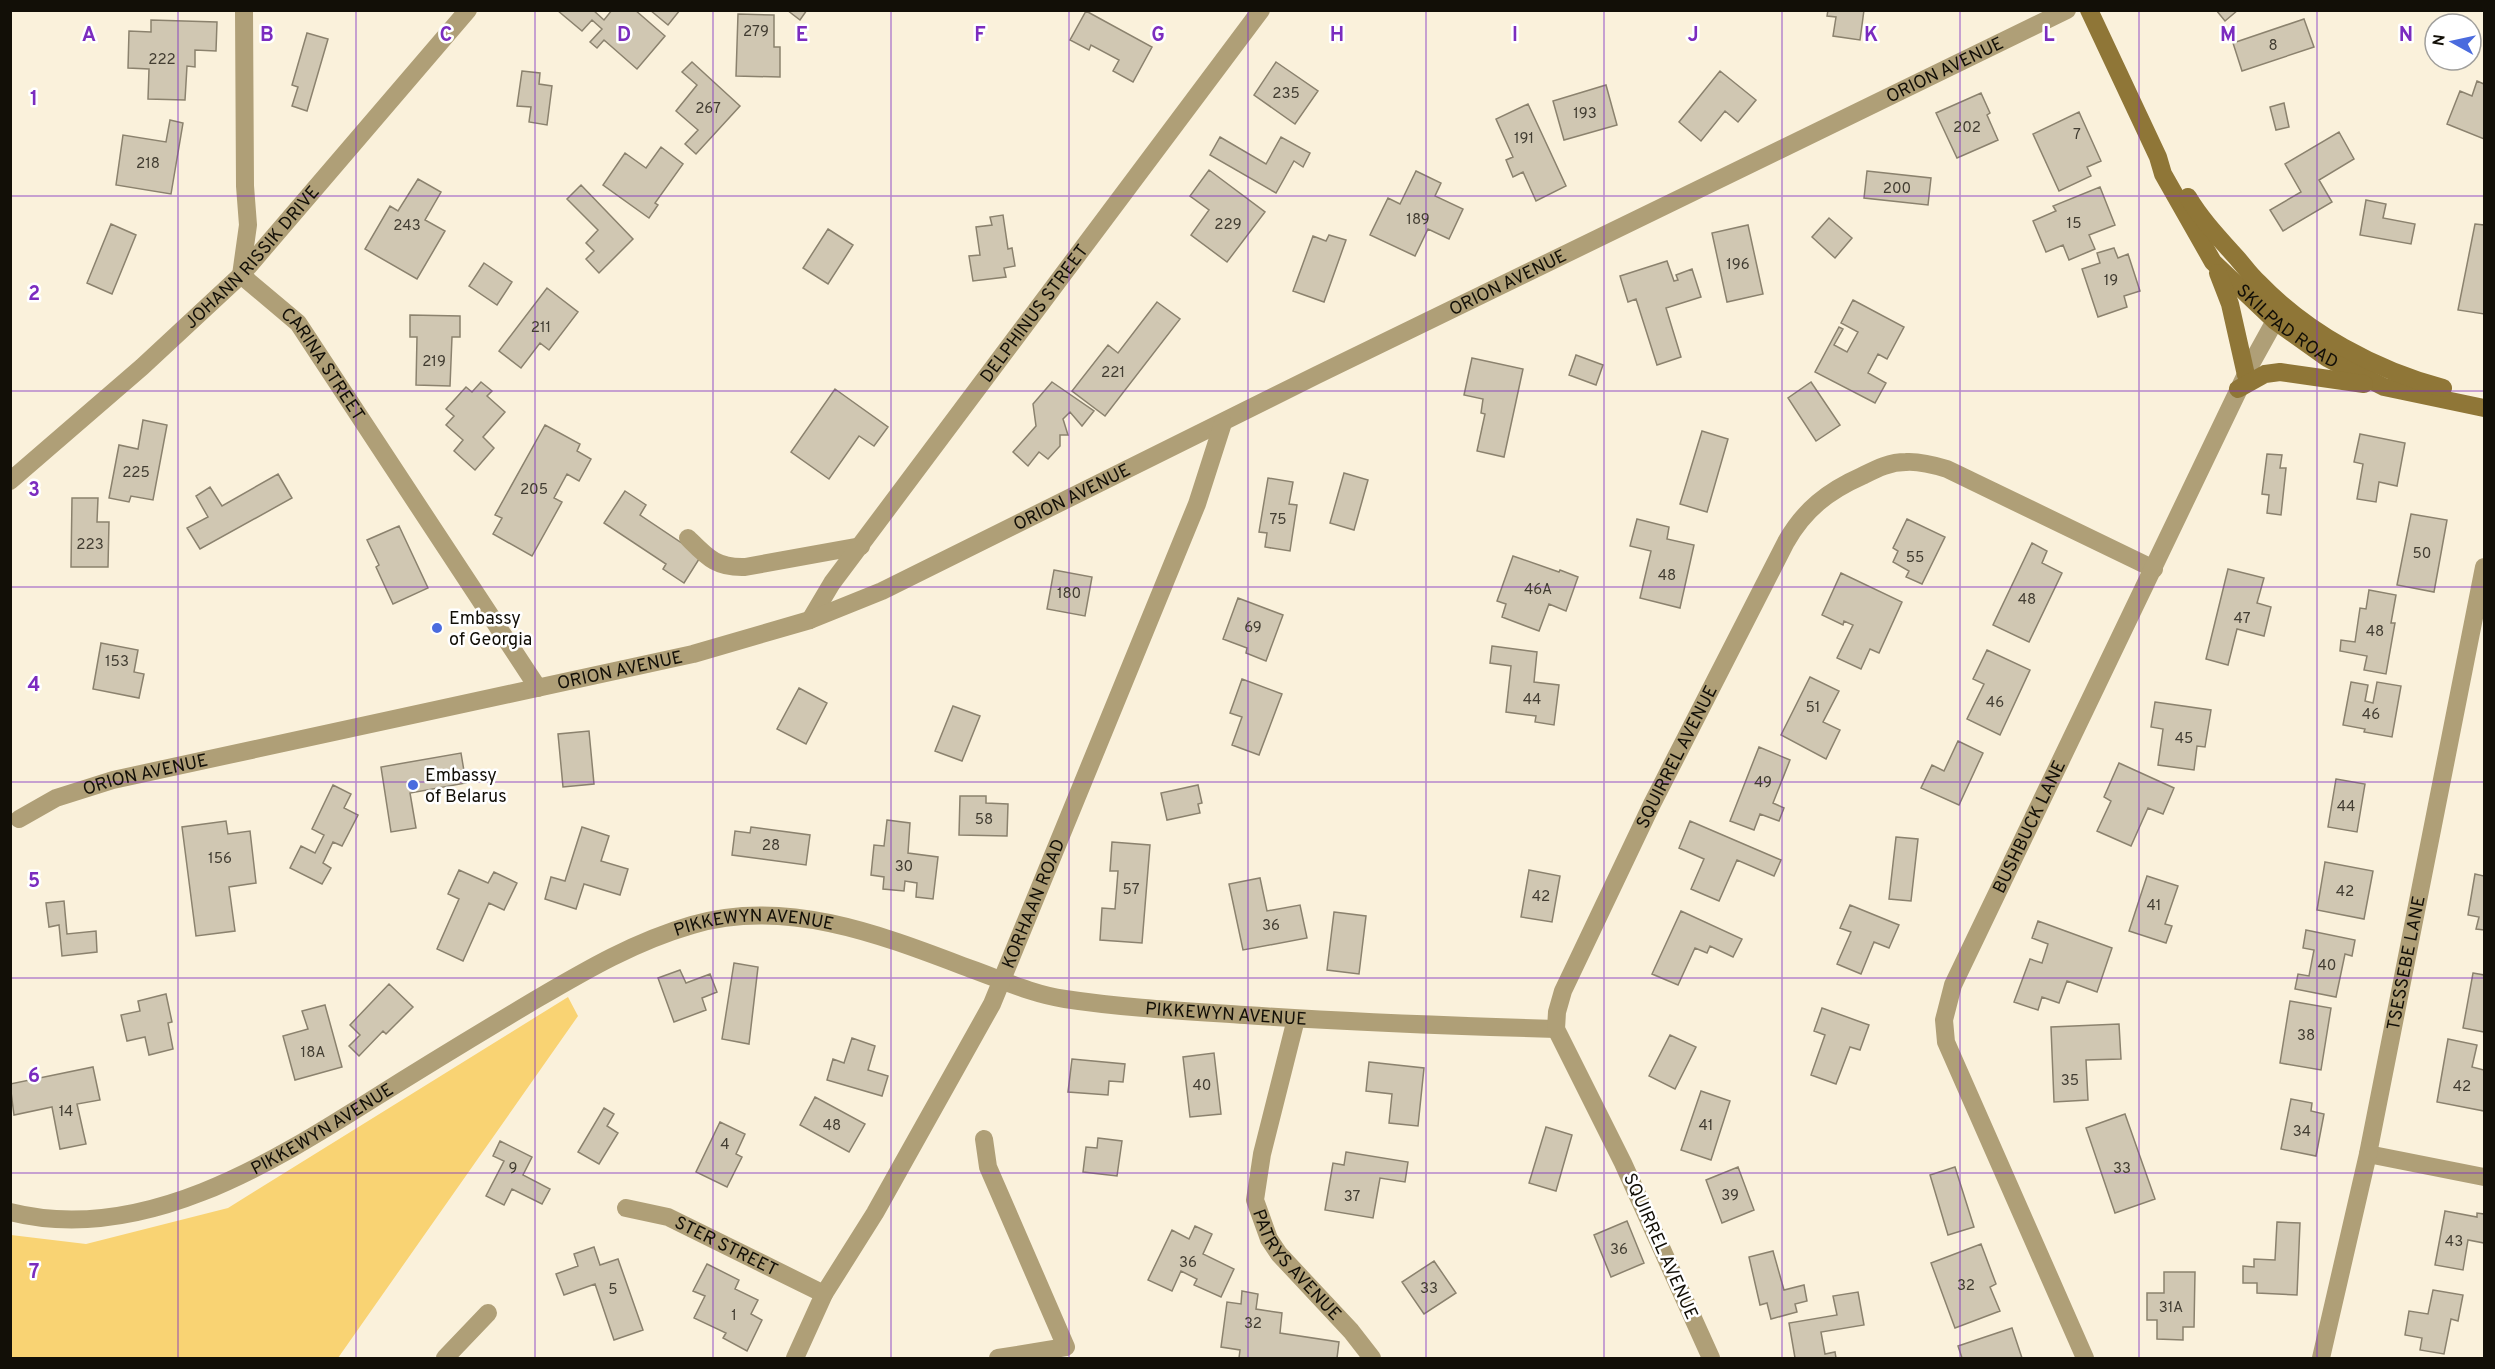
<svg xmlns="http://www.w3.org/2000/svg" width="2495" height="1369" viewBox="0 0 2495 1369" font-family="Overpass,sans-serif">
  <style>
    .green { fill: #f9d373 }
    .building { fill: #d0c7b2; stroke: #8b826e; stroke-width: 1.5 }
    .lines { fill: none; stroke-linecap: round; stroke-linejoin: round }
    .street { stroke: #af9f77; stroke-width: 18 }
    .secondary { stroke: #8f7637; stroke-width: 18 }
    .grid { fill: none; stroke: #7b2cbf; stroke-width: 1.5; stroke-opacity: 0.55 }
    .poi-dot { fill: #4a6bde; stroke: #fff; stroke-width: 2 }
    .labels { text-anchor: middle; stroke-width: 5; stroke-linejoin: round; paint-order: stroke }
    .number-label { font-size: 15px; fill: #423d32 }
    .street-label { font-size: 18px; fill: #120f07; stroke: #fff }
    .poi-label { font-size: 18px; fill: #120f07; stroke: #fff; text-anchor: start }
    .grid-label { font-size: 20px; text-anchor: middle; font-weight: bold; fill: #7b2cbf; stroke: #fff; stroke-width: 5; stroke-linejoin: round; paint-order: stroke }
  </style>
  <rect width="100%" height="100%" fill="#faf1db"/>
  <path class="green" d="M568,997L578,1016L338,1358H11V1235L86,1244L228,1208Z"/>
  <path class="building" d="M557,10H593L604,20L612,10H635L665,36L637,69L604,40L597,48L590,42L602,29L592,20L582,31Z
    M650,10H680L668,25Z
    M787,10H807L800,20Z
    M1828,10H1864L1860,40L1833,36L1836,17L1827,16Z
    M2216,10H2238L2225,21Z
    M1086,11L1152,47L1133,82L1113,71L1119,60L1091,45L1089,50L1070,40Z
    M738,14L774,15V47H780V77L736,76Z
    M2304,19L2314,47L2242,71L2233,43Z
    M151,20L217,22L216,51L195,50V67L187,66L185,100L148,99L149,69L128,68L129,31L151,32Z
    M307,33L328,39L307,111L292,106L298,87L292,85Z
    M692,62L740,106L696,154L685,144L698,130L676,111L697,85L682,72Z
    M1276,62L1318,91L1295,124L1254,95Z
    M522,71L540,73L539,84L552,86L547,125L529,122L531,107L517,106Z
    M1720,71L1756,100L1738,122L1725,111L1701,141L1679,122Z
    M2477,81L2484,84V139L2447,124L2460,91L2472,96Z
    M1606,85L1617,125L1564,140L1553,101Z
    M1981,93L1990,113L1987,115L1998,140L1957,158L1936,113Z
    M2284,103L2289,127L2276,130L2270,107Z
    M1528,104L1566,186L1536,201L1523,172L1513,177L1506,160L1513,157L1496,119Z
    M2079,112L2101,161L2087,167L2091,176L2059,191L2033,134Z
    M170,120L183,123L171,194L116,185L123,135L166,142Z
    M2339,132L2354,159L2319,180L2332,202L2283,231L2270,210L2301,192L2285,164Z
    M1220,137L1266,164L1281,137L1310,153L1303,167L1294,161L1276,193L1210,155Z
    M661,147L683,164L655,203L658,205L649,218L603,185L625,153L646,168Z
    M1209,170L1265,212L1227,262L1191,235L1209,210L1190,196Z
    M1416,171L1441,183L1435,196L1463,209L1449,239L1428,229L1415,256L1370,235L1388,198L1400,204Z
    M1867,171L1931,178L1928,205L1864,198Z
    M418,179L441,192L425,220L445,231L417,279L365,249L390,206L398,211Z
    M581,185L633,239L599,273L586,259L594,251L586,243L598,230L567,199Z
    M2100,187L2115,225L2089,235L2095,249L2069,260L2063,245L2046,252L2033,221L2056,211L2053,206Z
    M2366,200L2386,204L2383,218L2415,224L2411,244L2360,235Z
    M1003,215L1008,249L1012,248L1015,266L1004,268L1006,277L973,281L969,256L980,255L976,227L992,225L990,217Z
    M1829,218L1852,238L1835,258L1812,237Z
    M111,224L136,235L112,294L87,283Z
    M2475,224L2484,225V314L2458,310Z
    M1748,225L1763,294L1727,302L1712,233Z
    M828,229L853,245L828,284L803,268Z
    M1329,235L1346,240L1324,302L1293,291L1313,236L1326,241Z
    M2114,248L2118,258L2128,254L2140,291L2124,296L2127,307L2098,317L2082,269L2100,263L2097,253Z
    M1667,261L1674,281L1678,280L1676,275L1692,269L1701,297L1666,308L1681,357L1657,365L1636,299L1628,302L1620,276Z
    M484,263L512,282L497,305L469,286Z
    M547,288L578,312L549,350L540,343L521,368L499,351Z
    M1853,300L1904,327L1887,359L1878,354L1868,373L1886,383L1875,403L1815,372L1839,327L1843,329L1834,345L1847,352L1858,332L1841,323Z
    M1157,302L1180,319L1105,416L1072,391L1108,345L1118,353Z
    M410,315L460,316V337H452L450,386L416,385L417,337H410Z
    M1576,355L1603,365L1596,385L1569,375Z
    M1472,358L1523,369L1504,457L1477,451L1485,414L1481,413L1483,399L1464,395Z
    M481,382L492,391L487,396L505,412L483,437L494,448L475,470L454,451L463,440L446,425L454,416L446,409L466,387L472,392Z
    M1052,382L1094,411L1082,426L1070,412L1063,419L1068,435H1060V446L1048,459L1039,452L1028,466L1013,452L1036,426L1033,404Z
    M1811,382L1840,425L1816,441L1788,398Z
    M835,389L888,427L874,446L859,436L829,479L791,452Z
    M143,420L167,425L153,500L131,496L129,502L109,498L119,445L138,449Z
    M545,425L580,444L577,451L591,459L579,481L567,474L554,498L562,502L532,556L493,534L502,518L495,515Z
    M1702,431L1728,439L1707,512L1680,504Z
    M2360,434L2405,443L2397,486L2379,482L2376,502L2357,499L2363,464L2354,462Z
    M2267,454L2282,455L2280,468H2286L2281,515L2267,513L2269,495L2262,494Z
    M1344,473L1368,480L1354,530L1330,523Z
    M278,474L292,498L200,549L187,528L208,517L196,496L210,487L222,506Z
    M1268,478L1293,482L1289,504L1297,505L1290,551L1265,547L1267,533L1259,532Z
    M625,491L646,505L640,515L701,556L684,583L663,569L666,564L604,523Z
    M72,498H98L97,522H109L108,567H71Z
    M2411,514L2447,520L2434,592L2397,585Z
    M1637,519L1669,527L1667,539L1694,545L1680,608L1640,598L1651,551L1630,546Z
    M1907,519L1945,537L1922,584L1906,577L1909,571L1893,562L1898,551L1893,548Z
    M399,526L428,588L393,604L376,567L379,565L367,540Z
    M2032,543L2047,551L2042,563L2062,573L2029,642L1993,625Z
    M1513,556L1559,572L1560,570L1578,577L1566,611L1549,604L1539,631L1502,617L1506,604L1497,601Z
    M2228,569L2264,578L2257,603L2271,607L2264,636L2237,629L2228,665L2206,659Z
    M1054,570L1092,577L1085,616L1047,609Z
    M1841,573L1902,602L1879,653L1870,649L1861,669L1837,658L1853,625L1844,621L1843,625L1822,615Z
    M2369,590L2396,595L2391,623H2395L2386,674L2364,670L2367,656L2340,651L2341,640L2355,642L2360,608L2366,609Z
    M1238,598L1283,615L1266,661L1246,653L1247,648L1223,639Z
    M101,643L138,650L134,672L144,674L139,698L93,689Z
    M1492,646L1537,652L1534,682L1559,685L1554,725L1535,722L1536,716L1506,712L1511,666L1490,663Z
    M1987,650L2030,670L2000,735L1967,719L1984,684L1973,679Z
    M1810,677L1839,691L1823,722L1840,730L1826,759L1781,735Z
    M1242,679L1282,694L1259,755L1232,745L1242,717L1230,713Z
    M2351,682L2368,685L2365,701L2373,703L2377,682L2401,686L2392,737L2364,732L2365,729L2343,725Z
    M799,688L827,703L806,744L777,729Z
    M2155,702L2211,710L2205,747L2197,746L2194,770L2158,765L2163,729L2151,727Z
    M953,706L980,716L962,761L935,751Z
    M589,731L594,784L563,787L558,734Z
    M1958,741L1983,753L1959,805L1921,788L1932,765L1944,771Z
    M1759,747L1790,760L1773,803L1784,808L1779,821L1760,814L1754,830L1730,821Z
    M461,753L466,783L410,793L416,828L391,832L381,767Z
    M2119,763L2174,788L2163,814L2148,808L2131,846L2097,831L2111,801L2104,797Z
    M2336,779L2365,784L2357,832L2328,827Z
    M333,785L351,794L344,808L358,815L342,846L333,842L323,863L331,868L322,884L290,868L301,846L315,853L324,835L312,829Z
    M1198,785L1202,803L1198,804L1200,813L1167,820L1161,793Z
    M960,796H986V803L1008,804L1007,836L959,835Z
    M887,820L910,823L908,853L938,857L933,899L916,897L917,883L905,881L904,891L883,889L884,877L871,875L874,845L884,846Z
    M226,821L228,834L250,831L256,883L229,887L235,931L196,936L182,827Z
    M1690,821L1781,860L1774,876L1737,860L1719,901L1691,889L1704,859L1679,848Z
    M582,827L609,836L601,861L628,869L620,895L584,884L576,909L545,899L551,877L565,881Z
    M751,827L810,835L806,865L732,855L735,831L750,833Z
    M1896,837L1918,839L1911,901L1889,899Z
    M1112,842L1150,845L1142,943L1100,940L1102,908L1115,909L1118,871H1110Z
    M2325,862L2373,871L2364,919L2317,910Z
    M459,870L488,883L494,872L517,883L504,910L489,903L463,961L437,949L459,899L448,894Z
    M1529,870L1560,876L1552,922L1521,917Z
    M2475,874L2484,876V930L2476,929L2479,917L2468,915Z
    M2147,876L2178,886L2165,924L2172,926L2166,943L2129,931Z
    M1260,878L1267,911L1300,905L1307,938L1243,950L1229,884Z
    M64,901L67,934L96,931L97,952L62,956L59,925L49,927L46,903Z
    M1850,905L1899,925L1889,948L1874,942L1861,974L1837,964L1851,932L1840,928Z
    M1681,911L1742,939L1733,957L1710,946L1707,953L1695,948L1678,985L1652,974Z
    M1334,912L1366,916L1359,974L1327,970Z
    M2038,921L2112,948L2097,992L2067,981L2059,1003L2042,997L2038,1010L2014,1002L2030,959L2042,963L2048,944L2032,938Z
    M2306,930L2355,940L2352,956L2345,954L2336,997L2295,989L2298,974L2309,976L2314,950L2303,948Z
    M734,963L758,967L749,1044L722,1039Z
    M680,970L686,983L710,974L717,992L702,998L706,1010L674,1022L658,978Z
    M2473,973L2484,975V1032L2463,1028Z
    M389,984L413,1007L386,1034L383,1031L359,1056L349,1046L360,1035L350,1025Z
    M166,994L172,1022L168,1023L173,1049L149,1055L145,1037L127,1041L121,1015L140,1011L138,1001Z
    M2290,1001L2331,1008L2321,1070L2280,1063Z
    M325,1005L342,1067L295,1080L283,1036L308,1029L302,1011Z
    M1822,1008L1869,1025L1860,1050L1850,1047L1836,1084L1811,1075L1825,1035L1814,1031Z
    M2119,1024L2121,1059L2086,1060L2088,1100L2054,1102L2051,1027Z
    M1670,1035L1696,1047L1675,1089L1649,1076Z
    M852,1038L875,1046L868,1070L888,1076L882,1096L827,1080L833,1059L844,1063Z
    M2448,1039L2477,1045L2472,1067L2484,1070V1111L2437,1102Z
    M1214,1053L1221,1114L1190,1117L1183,1057Z
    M1072,1059L1125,1064L1123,1082L1109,1081L1108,1095L1068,1092Z
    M1369,1062L1424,1068L1418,1126L1389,1123L1392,1094L1366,1091Z
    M93,1067L100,1100L77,1104L86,1144L60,1149L52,1107L14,1115L10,1084Z
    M1701,1091L1730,1101L1711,1160L1681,1150Z
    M815,1097L865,1124L849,1152L800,1125Z
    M2291,1099L2312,1103L2311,1111L2324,1114L2316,1156L2281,1149Z
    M604,1108L614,1114L607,1126L618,1133L599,1164L578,1152Z
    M2125,1114L2155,1199L2115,1213L2086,1128Z
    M720,1122L745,1134L736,1154L742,1157L727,1187L696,1172Z
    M1546,1127L1572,1135L1556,1191L1529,1183Z
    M1098,1138L1122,1141L1117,1176L1083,1172L1086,1147L1097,1148Z
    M500,1141L532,1157L523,1175L550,1189L542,1204L512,1189L504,1205L486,1196L504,1161L493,1156Z
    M1346,1152L1408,1162L1405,1182L1380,1178L1373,1218L1325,1210L1333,1163L1344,1165Z
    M1738,1167L1754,1210L1722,1223L1706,1180Z
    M1955,1167L1974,1227L1948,1235L1930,1175Z
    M2445,1211L2477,1217V1213L2484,1214V1243L2468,1240L2463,1270L2435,1265Z
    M1627,1221L1644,1263L1611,1277L1594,1235Z
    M2277,1222L2300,1223L2297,1295L2257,1293V1283H2243V1266L2254,1267V1259L2275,1260Z
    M1195,1226L1212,1234L1203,1254L1234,1269L1221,1297L1194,1285L1197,1279L1181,1271L1172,1291L1148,1280L1172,1230L1189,1239Z
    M1981,1244L1996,1284L1990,1287L2000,1311L1955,1328L1931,1263Z
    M594,1247L600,1265L618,1259L643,1330L614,1340L595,1284L564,1295L556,1274L578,1266L574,1254Z
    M1773,1251L1784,1290L1804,1285L1807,1301L1795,1304L1797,1312L1771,1319L1767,1303L1760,1305L1749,1257Z
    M1434,1261L1456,1293L1424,1314L1402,1282Z
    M707,1264L739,1280L735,1289L758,1300L751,1314L762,1320L747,1351L723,1338L726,1333L694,1318L705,1296L693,1291Z
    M2164,1272H2195L2194,1327H2183V1340L2157,1339V1320H2147V1293H2164Z
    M2433,1290L2463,1295L2458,1321L2451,1319L2444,1354L2420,1350L2422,1338L2405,1335L2409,1311L2428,1314Z
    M1242,1291L1258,1294L1256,1309L1282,1313L1280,1333L1339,1342L1337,1358H1239L1240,1350L1221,1347L1227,1302L1241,1304Z
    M1858,1292L1864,1325L1821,1332L1825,1354L1835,1352L1836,1358H1795L1789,1323L1837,1315L1833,1296Z
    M2012,1328L2022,1358H1962L1958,1346Z"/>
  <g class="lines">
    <g class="street">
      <path id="s1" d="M244,10L245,186L248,225L241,275L298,323L538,688"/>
      <path id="s2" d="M10,481L142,367L241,275L468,10"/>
      <path d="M688,538C707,557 716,568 745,567L861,546"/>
      <path id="s3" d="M810,620L832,583L1261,10"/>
      <path id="s4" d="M19,819L56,798L113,780L693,654L810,620L882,591L1317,375L2067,10"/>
      <path id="s5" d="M1296,1019L1262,1154L1255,1200L1269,1239L1279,1254L1351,1331L1372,1358"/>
      <path d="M984,1139L988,1167L1066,1347L998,1358"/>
      <path d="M2368,1154L2484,1177"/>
      <path id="s6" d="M626,1208L668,1217L824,1294"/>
      <path id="s7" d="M10,1212C141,1245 270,1164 376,1097C427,1065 478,1034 530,1003C583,972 633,942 692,925C787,897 884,936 971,969C1002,980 1032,994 1065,999C1124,1008 1185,1011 1245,1015C1348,1022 1453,1026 1556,1029"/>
      <path d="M445,1358L488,1313"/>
      <path id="s8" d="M795,1358L824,1294L875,1213L992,1004L1197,504L1223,423"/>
      <path id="s9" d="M1711,1358L1623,1163L1556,1029L1557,1012L1563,991L1652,804L1786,542C1804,510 1828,491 1862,476C1876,469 1889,462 1906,462C1920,461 1934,465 1947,469L2154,569"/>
      <path id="s10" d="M2085,1358L1946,1042L1944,1020L1953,985L2251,364L2282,308"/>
      <path id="s11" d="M2321,1358L2368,1154L2484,567"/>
    </g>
    <g class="secondary">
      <path id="s12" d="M2089,10L2158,157L2163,174L2213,262L2275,321L2327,358L2384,387L2484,408"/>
      <path d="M2188,197C2201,219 2219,238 2237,258C2244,266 2250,275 2258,282C2307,333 2375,370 2443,388"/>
      <path d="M2218,273L2230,304L2246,375"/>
      <path d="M2238,389L2265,374L2280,372L2364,384"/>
    </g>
  </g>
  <path class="grid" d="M178,10V1358M356,10V1358M535,10V1358M713,10V1358M891,10V1358M1069,10V1358M1248,10V1358M1426,10V1358M1604,10V1358M1782,10V1358M1960,10V1358M2139,10V1358M2317,10V1358M10,196H2484M10,391H2484M10,587H2484M10,782H2484M10,978H2484M10,1173H2484"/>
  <g class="poi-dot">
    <circle cx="437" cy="628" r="6"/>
    <circle cx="413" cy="785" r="6"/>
  </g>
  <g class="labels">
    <g class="number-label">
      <text x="756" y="36">279</text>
      <text x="2273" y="50">8</text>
      <text x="162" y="64">222</text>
      <text x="1286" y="98">235</text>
      <text x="708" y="113">267</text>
      <text x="1585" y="118">193</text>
      <text x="1967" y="132">202</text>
      <text x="2077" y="139">7</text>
      <text x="1524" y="143">191</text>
      <text x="148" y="168">218</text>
      <text x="1897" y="193">200</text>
      <text x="1418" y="224">189</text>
      <text x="2074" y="228">15</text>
      <text x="1228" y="229">229</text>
      <text x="407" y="230">243</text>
      <text x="1738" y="269">196</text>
      <text x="2111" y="285">19</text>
      <text x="541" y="332">211</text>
      <text x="434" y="366">219</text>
      <text x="1113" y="377">221</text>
      <text x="136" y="477">225</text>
      <text x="534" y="494">205</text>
      <text x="1278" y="524">75</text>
      <text x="90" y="549">223</text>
      <text x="2422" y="558">50</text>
      <text x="1915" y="562">55</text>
      <text x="1667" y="580">48</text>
      <text x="1538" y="594">46A</text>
      <text x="1069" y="598">180</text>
      <text x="2027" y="604">48</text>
      <text x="2242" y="623">47</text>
      <text x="1253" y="632">69</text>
      <text x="2375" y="636">48</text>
      <text x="117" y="666">153</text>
      <text x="1532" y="704">44</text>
      <text x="1995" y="707">46</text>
      <text x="1813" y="712">51</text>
      <text x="2371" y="719">46</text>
      <text x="2184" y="743">45</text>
      <text x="1763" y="787">49</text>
      <text x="2346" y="811">44</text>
      <text x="984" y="824">58</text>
      <text x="771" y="850">28</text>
      <text x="220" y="863">156</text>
      <text x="904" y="871">30</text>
      <text x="1131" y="894">57</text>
      <text x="2345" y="896">42</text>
      <text x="1541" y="901">42</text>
      <text x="2154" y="910">41</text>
      <text x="1271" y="930">36</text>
      <text x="2327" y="970">40</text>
      <text x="2306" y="1040">38</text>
      <text x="313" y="1057">18A</text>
      <text x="2070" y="1085">35</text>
      <text x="1202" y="1090">40</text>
      <text x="2462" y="1091">42</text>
      <text x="66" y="1116">14</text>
      <text x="832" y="1130">48</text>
      <text x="1706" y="1130">41</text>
      <text x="2302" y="1136">34</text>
      <text x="725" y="1149">4</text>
      <text x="513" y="1173">9</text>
      <text x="2122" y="1173">33</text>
      <text x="1730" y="1200">39</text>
      <text x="1352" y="1201">37</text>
      <text x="2454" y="1246">43</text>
      <text x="1619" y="1254">36</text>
      <text x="1188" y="1267">36</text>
      <text x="1966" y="1290">32</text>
      <text x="1429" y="1293">33</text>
      <text x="613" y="1294">5</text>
      <text x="2171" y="1312">31A</text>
      <text x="734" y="1320">1</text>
      <text x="1253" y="1328">32</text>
    </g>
    <g class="street-label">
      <text dy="6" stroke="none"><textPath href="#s4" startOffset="2079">ORION AVENUE</textPath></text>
      <text dy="6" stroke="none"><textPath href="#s2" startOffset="330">JOHANN RISSIK DRIVE</textPath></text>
      <text dy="6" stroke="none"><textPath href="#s4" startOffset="1593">ORION AVENUE</textPath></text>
      <text dy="6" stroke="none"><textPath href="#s3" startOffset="380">DELPHINUS STREET</textPath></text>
      <text dy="6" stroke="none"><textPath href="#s12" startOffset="380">SKILPAD ROAD</textPath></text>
      <text dy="6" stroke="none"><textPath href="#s1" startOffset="388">CARINA STREET</textPath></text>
      <text dy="6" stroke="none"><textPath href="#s4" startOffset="1107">ORION AVENUE</textPath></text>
      <text dy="6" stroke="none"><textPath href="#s4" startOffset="621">ORION AVENUE</textPath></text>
      <text dy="6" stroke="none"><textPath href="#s9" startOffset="663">SQUIRREL AVENUE</textPath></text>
      <text dy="6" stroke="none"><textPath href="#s4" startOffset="135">ORION AVENUE</textPath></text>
      <text dy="6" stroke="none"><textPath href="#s10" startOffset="579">BUSHBUCK LANE</textPath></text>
      <text dy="6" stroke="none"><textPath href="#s8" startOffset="514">KORHAAN ROAD</textPath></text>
      <text dy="6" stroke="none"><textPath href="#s7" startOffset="818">PIKKEWYN AVENUE</textPath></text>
      <text dy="6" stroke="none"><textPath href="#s11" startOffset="404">TSESSEBE LANE</textPath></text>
      <text dy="6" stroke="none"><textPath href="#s7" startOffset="1304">PIKKEWYN AVENUE</textPath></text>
      <text dy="6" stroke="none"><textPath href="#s7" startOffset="332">PIKKEWYN AVENUE</textPath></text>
      <text dy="6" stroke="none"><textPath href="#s6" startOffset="108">STER STREET</textPath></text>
      <text transform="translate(1661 1246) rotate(66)" y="6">SQUIRREL AVENUE</text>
      <text dy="6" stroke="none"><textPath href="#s5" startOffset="264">PATRYS AVENUE</textPath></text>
    </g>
    <g class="poi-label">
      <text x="449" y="624">Embassy<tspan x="449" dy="21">of Georgia</tspan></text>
      <text x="425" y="781">Embassy<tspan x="425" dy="21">of Belarus</tspan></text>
    </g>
  </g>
  <g class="grid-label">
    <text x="89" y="41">A</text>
    <text x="267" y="41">B</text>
    <text x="446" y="41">C</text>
    <text x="624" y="41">D</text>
    <text x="802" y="41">E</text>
    <text x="980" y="41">F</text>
    <text x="1158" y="41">G</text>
    <text x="1337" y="41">H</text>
    <text x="1515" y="41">I</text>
    <text x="1693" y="41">J</text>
    <text x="1871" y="41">K</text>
    <text x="2049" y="41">L</text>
    <text x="2228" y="41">M</text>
    <text x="2406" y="41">N</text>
    <text x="34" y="105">1</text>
    <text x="34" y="300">2</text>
    <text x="34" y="496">3</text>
    <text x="34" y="691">4</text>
    <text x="34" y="887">5</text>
    <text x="34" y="1082">6</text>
    <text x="34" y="1278">7</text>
  </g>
  <rect width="2495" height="1369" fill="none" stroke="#120f07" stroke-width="24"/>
  <g transform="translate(2453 42) rotate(278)"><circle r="28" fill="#ffffff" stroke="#a09f9c" stroke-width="1.5"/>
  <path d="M0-4.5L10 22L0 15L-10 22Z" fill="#4a6bde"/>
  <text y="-9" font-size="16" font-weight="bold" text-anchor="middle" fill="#120f07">N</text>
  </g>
</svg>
